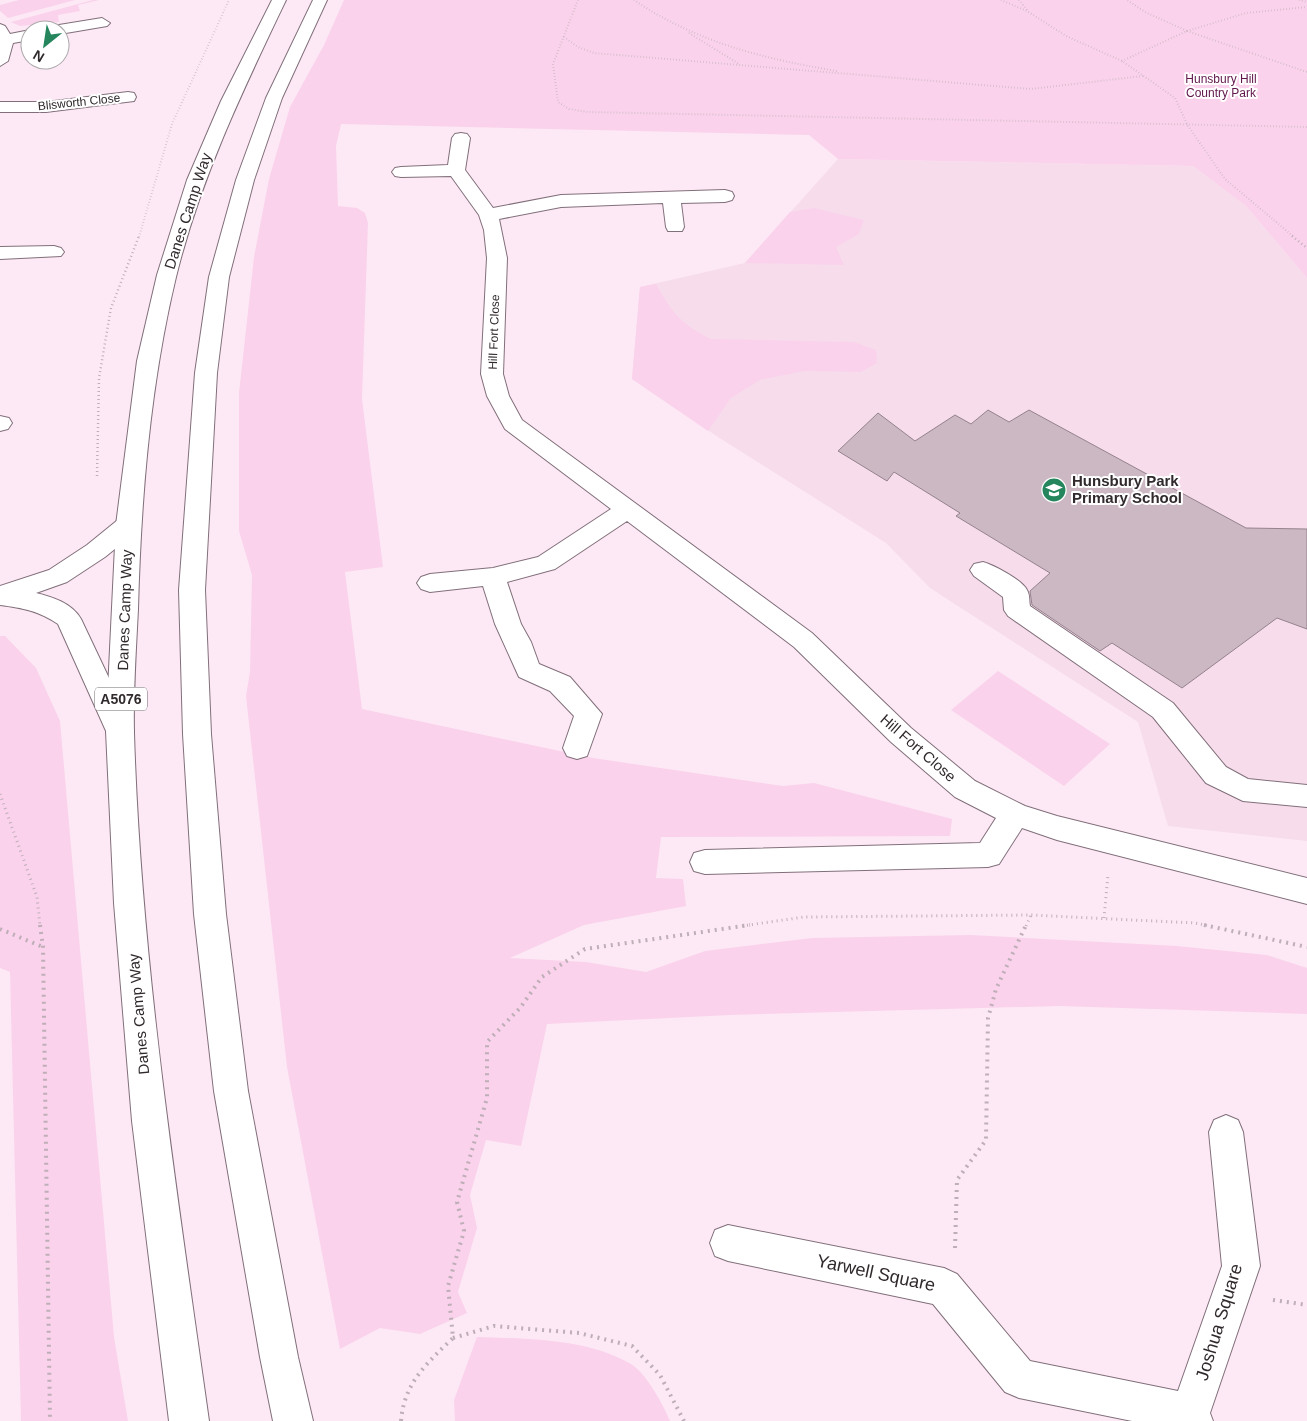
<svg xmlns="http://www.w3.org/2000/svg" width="1307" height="1421" viewBox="0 0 1307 1421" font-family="Arial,sans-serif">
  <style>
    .built { fill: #f7dcec }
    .green { fill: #fad2eb }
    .building { fill: #cbb8c3; stroke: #94828d }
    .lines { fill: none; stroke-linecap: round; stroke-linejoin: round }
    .minor-casing { stroke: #816f7a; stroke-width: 2 }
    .highway-casing { stroke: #816f7a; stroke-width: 2 }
    .path-far3 { stroke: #beaeb7; stroke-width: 2; stroke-dasharray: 0.5 2.5; stroke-linecap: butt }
    .path-far2 { stroke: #beaeb7; stroke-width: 2.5; stroke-dasharray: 1 3; stroke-linecap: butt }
    .path-far1 { stroke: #beaeb7; stroke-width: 3; stroke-dasharray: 1 4; stroke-linecap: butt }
    .path { stroke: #beaeb7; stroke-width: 4; stroke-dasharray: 2 5; stroke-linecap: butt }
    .minor { fill: #fff; fill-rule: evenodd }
    .highway { fill: #fff; fill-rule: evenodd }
    .labels { text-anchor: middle; stroke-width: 4; stroke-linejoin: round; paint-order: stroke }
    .far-park-label { font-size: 12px; fill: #60174b; stroke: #fff }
    .far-street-label { font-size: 12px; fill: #30292d; stroke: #fff }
    .shield { fill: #fff; stroke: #6e696c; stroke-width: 1 }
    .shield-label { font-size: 14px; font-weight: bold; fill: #30292d }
    .street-label { font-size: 15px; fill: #30292d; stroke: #fff }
    .poi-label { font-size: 15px; font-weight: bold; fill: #30292d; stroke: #fff; text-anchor: start }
    .near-street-label { font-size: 18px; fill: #30292d; stroke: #fff }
  </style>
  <rect width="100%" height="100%" fill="#fde9f5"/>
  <path class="built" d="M838,159L1193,166L1246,206L1307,278V841L1168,826L1138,722L930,588L886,543L718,437L632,379L640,287L745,263Z"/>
  <path class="green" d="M19,0H75L8,18L0,11V5Z
    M93,0H99L78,5L80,11L58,15L59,22L20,26L11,22Z
    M344,0H1307V278L1246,206L1193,166L838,159L809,135L341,124L336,146L338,206L357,208L365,213L368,223L362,399L383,567L345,572L362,709L593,758L783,786L814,783L952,819L950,836L661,837L656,878L683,879L686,906L584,925L510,958L586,962L646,972L705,951L812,938L971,935L1177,946L1267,955L1307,968V1014L1059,1006L730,1015L547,1024L521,1146L486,1140L470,1195L477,1228L458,1292L467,1313L420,1334L380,1328L340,1349L287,1067L246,696L250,672L252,575L239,531V393L254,257L269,179L290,107L324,45Z
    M814,208L864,220L859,234L836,247L844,265L745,263L790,212Z
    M656,284C672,313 681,324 711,339L854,342L876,350L877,363L861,372L804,371L760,380L731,398L708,431L632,379L640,287Z
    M0,636H5L36,668L60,721L114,1337L128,1421H21L10,972L0,968Z
    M998,671L1110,744L1064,786L951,710Z
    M477,1337C527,1339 586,1338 631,1364C646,1373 664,1406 670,1421H455L454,1400Z"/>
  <path class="building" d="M988,410L1009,422L1029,410L1246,528L1307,529V629L1277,618L1182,688L1112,643L1100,651L1032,605L1030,591L1050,573L956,516L960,513L894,472L887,481L838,451L878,413L915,441L955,415L971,424Z"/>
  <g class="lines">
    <defs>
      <path id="minor" d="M102,18L110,23L107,26L60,34V30H51L59,25Z
        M0,24L5,26L10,34L30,30V40L13,43L8,61L0,66Z
        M128,92L134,93L136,97L134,101L46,112H0V102H46Z
        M461,133L467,134L470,138L465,170L493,208L561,195L725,190L732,192L734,196L732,200L725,202L681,203L684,227L682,231H668L666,227L663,203L561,207L499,219L507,258L503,374L509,396L522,420L812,633L911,728L975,781L1025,806L1057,816L1307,878V904L1057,840L1022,828L999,864L988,867L705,874L694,871L690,862L694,853L705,850L980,843L996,818L955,797L891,742L794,647L627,521L555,569L507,582L521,624L531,642L539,664L570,677L602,714L587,756L577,759L567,756L563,748L574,716L550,691L519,677L495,624L483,586L430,592L421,589L417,583L421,577L430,574L493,568L538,557L611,509L505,429L487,396L481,374L487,258L484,230L479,215L451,176L401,177L395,176L392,172L395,168L401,167L448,165L452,138L455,134Z
        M54,246L61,248L64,252L61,256L0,259V247Z
        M0,416L9,418L12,423L8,429L0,431Z
        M128,517L137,519L140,525L137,531L105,557L67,582L36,593C52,597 72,603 81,619L134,731L130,738L120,741L110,738L106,731L58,624C39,611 23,608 0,605V586L49,570L87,545L119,519Z
        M983,562C994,565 1022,580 1027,590C1030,595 1029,601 1030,606L1173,703L1226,767L1248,779L1307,785V807L1243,801L1206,783L1153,717L1008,616L1004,610L1003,597L974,576L970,570L974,564Z
        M1226,1115L1238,1120L1243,1132L1260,1266L1210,1413L1213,1421H1132L1019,1398L1005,1392L933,1304L728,1261L715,1256L710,1243L715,1230L728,1225L944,1268L957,1274L1030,1361L1178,1391L1222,1266L1209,1132L1214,1120Z"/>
      <path id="highway" d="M272,0H286C243,90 200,179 176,277C150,385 141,498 138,609C136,650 133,692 134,733C141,964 177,1193 209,1421H169L132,1121L114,903L106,731L116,525L137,361L157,275L187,180L221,101Z
        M313,0H327L282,98L254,180L229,277L217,373L205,590L211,734L226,914L248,1091L298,1357L313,1421H273L260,1357L214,1091L194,914L183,734L179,590L195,373L209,277L236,180L266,98Z"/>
    </defs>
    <use href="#minor" class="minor-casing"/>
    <use href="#highway" class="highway-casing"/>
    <path class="path-far3" d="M578,0L553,64L558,102L569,109L588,112L1307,127
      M634,0C696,42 764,59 837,71
      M1001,0L1027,11L1066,36L1122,61L1175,98L1188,126L1225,179L1294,237
      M1019,0L1027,10
      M1299,0L1307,2
      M1187,31L1307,72
      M1187,31L1246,13L1307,7
      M689,33L739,64
      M564,37L578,47L594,53L1031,89L1143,76
      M1122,61L1187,31L1145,12L1127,0
      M139,237L172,124L229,0"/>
    <path class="path-far2" d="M1292,236L1307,248
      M97,476L99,378L111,308L139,236"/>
    <path class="path-far1" d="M0,794L37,897L40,926
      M1104,918L1108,875
      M742,926L804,917L1031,915L1195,923L1210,926
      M1026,926L1031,915"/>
    <path class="path" d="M40,925L43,947L50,1421
      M1204,925L1307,947
      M0,929L43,947
      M955,1248L957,1180L986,1140L988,1018L996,989L1026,925
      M1273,1300L1307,1305
      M453,1338L494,1326L579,1333L632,1346L660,1375L684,1421
      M401,1421C404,1383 427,1363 453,1338L448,1286L464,1231L457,1202L487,1098V1042L520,1008L542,977L585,949L750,925"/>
    <use href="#minor" class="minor"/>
    <use href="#highway" class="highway"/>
  </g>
  <defs>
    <symbol id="school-disc" viewBox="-11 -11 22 22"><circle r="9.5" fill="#25855d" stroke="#fff"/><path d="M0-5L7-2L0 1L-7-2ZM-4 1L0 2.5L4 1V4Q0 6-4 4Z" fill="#fff"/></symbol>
  </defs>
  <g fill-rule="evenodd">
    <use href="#school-disc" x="1040" y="476" width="28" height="28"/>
  </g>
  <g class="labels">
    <g class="far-park-label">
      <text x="1221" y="83">Hunsbury Hill<tspan x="1221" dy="14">Country Park</tspan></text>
    </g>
    <g class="far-street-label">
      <text transform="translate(79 102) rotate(-6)" y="4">Blisworth Close</text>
      <text transform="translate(494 332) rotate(-88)" y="4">Hill Fort Close</text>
    </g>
    <rect class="shield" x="95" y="687.5" width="52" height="23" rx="4"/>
    <g class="shield-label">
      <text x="121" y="704">A5076</text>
    </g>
    <g class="street-label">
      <text transform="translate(188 211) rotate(-72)" y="5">Danes Camp Way</text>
      <text transform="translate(125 610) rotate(-88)" y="5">Danes Camp Way</text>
      <text transform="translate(918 748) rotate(41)" y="5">Hill Fort Close</text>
      <text transform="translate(139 1014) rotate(-95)" y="5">Danes Camp Way</text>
    </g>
    <g class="poi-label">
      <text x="1072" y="486">Hunsbury Park<tspan x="1072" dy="17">Primary School</tspan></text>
    </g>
    <g class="near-street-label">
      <text transform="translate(876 1273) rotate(12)" y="6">Yarwell Square</text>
      <text transform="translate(1219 1322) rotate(-73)" y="6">Joshua Square</text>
    </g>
  </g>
  <g transform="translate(45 45) rotate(210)"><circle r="24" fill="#ffffff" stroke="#aca9ab"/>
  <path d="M0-4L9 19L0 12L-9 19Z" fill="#25855d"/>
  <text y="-8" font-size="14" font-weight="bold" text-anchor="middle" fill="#30292d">N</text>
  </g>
</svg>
